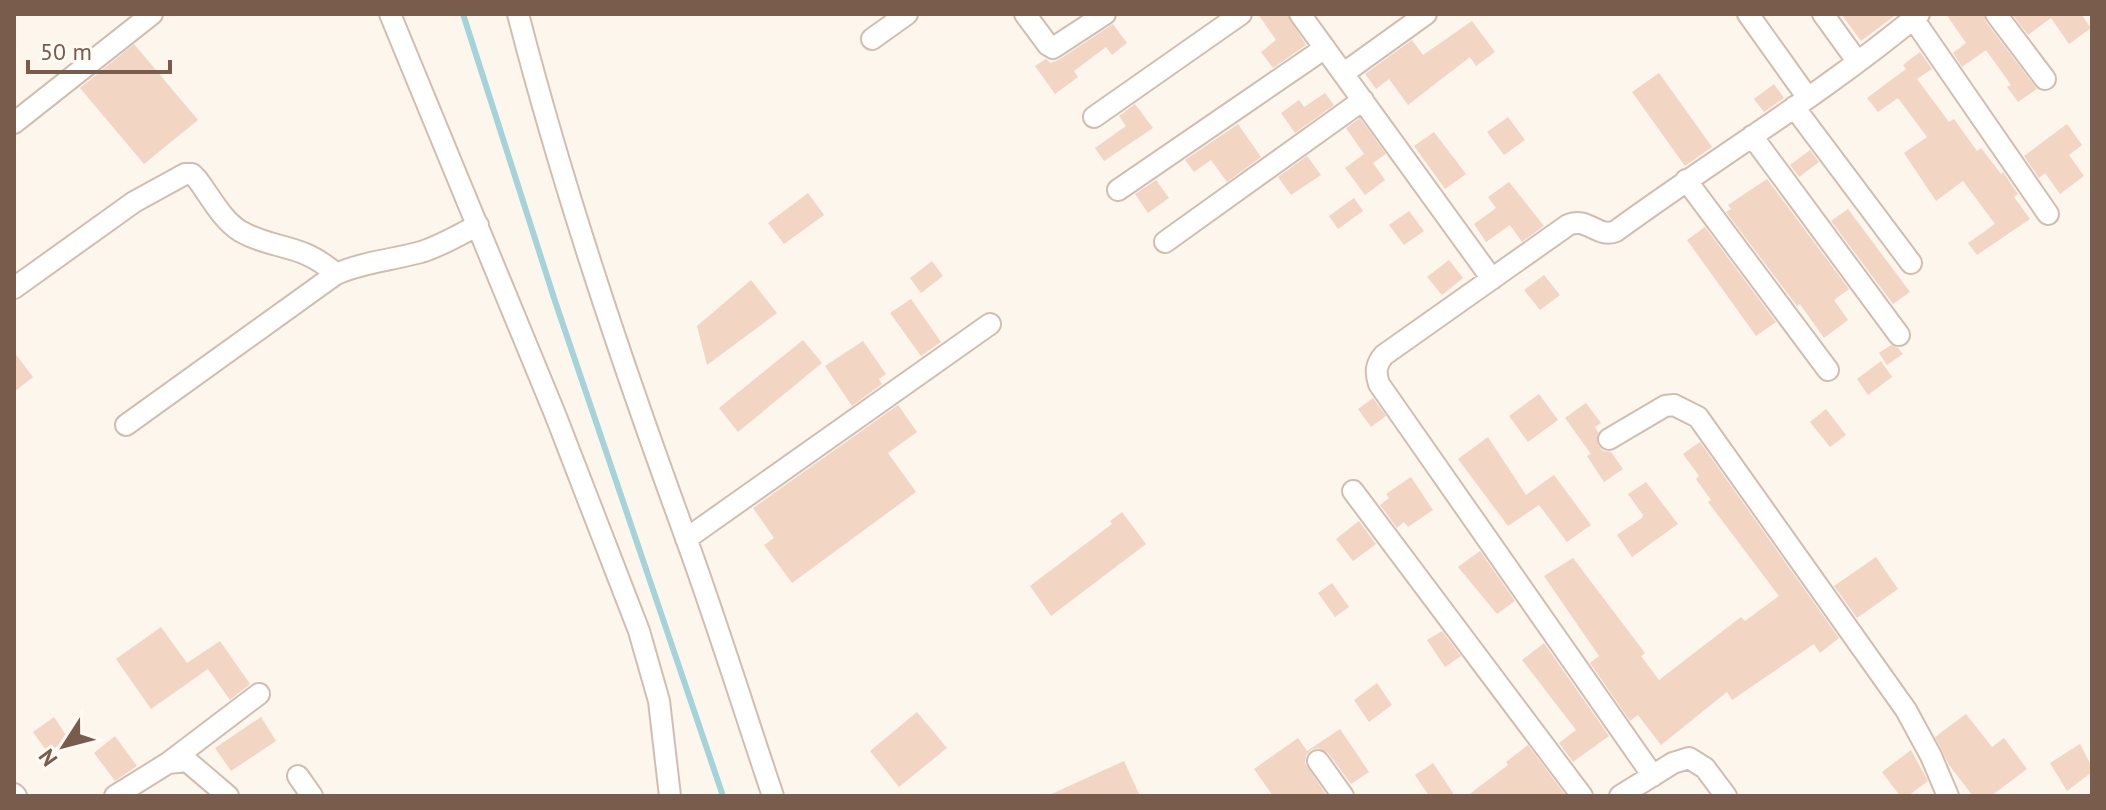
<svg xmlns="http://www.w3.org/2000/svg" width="2106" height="810" viewBox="0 0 2106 810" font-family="'PT Sans',sans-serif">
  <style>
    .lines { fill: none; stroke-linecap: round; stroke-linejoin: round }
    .stream { stroke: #a5d3da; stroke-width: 6 }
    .building { fill: #f3d5c3 }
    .minor-casing { stroke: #d1beb0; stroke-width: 24 }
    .minor { stroke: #fff; stroke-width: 20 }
  </style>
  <rect width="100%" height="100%" fill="#fdf6ec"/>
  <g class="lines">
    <path class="stream" d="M463,14L555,301L723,796"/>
  </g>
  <path class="building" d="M1258,14H1287L1306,45L1273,68L1261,52L1276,40Z
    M1841,14H1897L1861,41Z
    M1946,14H1983L1986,22L2037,89L2018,102L2007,87L2011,85L1986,50L1962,67L1953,53L1966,43Z
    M2012,14H2081L2091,28L2069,44L2051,18L2028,35Z
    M1472,21L1495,52L1476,66L1470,57L1408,105L1389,79L1376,89L1365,74L1412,40L1423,55Z
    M1113,24L1127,43L1112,55L1106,47L1074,71L1078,77L1055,94L1035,66L1046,59L1051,63L1060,59Z
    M134,44L198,120L144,164L80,88Z
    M1920,52L1932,69L1917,79L1949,122L1954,119L1977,151L1981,148L2001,174L2003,172L2018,194L2014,197L2030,219L1977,255L1968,243L1995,224L1963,181L1936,201L1904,153L1927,137L1898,98L1878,112L1867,98L1906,69L1903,65Z
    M1659,73L1712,147L1685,166L1632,92Z
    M1774,84L1784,98L1764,112L1754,99Z
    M1325,93L1334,105L1295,133L1281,113L1299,100L1304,107Z
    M1135,104L1153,128L1104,161L1095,148L1126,126L1119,116Z
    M1508,117L1525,140L1504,155L1487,132Z
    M1360,118L1386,154L1373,163L1385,180L1365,195L1345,168L1364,154L1346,128Z
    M1238,124L1261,157L1227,182L1211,160L1194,172L1185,160Z
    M2067,124L2082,145L2069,155L2084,176L2060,194L2045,173L2039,178L2024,156Z
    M1434,132L1466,174L1445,189L1414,146Z
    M1810,150L1819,162L1799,177L1790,165Z
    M1307,156L1321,175L1291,195L1278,177Z
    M1767,179L1849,289L1834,300L1848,320L1824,338L1800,304L1797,306L1726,212L1731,209L1728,205Z
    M1156,180L1169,198L1148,213L1135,194Z
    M1509,182L1544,226L1522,242L1510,225L1486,242L1474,224L1496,208L1488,197Z
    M808,193L824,215L784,244L768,223Z
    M1354,198L1363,211L1338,229L1329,216Z
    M1848,209L1910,292L1893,304L1831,221Z
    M1409,211L1424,231L1404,245L1389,225Z
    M1705,227L1776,322L1756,336L1687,240Z
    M1449,260L1463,278L1442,295L1427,277Z
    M932,261L943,276L921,293L910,278Z
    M1544,275L1560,295L1540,310L1524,290Z
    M751,280L777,313L707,365L697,326Z
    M911,299L941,342L921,356L890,313Z
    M803,340L822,363L738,432L719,408Z
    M863,341L886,374L879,379L882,384L852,406L825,366Z
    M1891,345L1898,348L1903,354L1887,365L1879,353Z
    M14,352L33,377L14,392Z
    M1881,361L1892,377L1868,395L1857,379Z
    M1539,394L1558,420L1528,442L1509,416Z
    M1373,398L1386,416L1371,427L1358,409Z
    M1586,403L1601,423L1595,427L1598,432V445L1603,451L1611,452L1623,469L1604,482L1587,456L1591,454L1565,418Z
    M898,405L917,432L888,453L916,492L792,583L764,545L774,538L753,508Z
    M1826,409L1846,435L1830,447L1810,422Z
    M1488,437L1526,495L1554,475L1591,525L1567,542L1539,505L1508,526L1458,459Z
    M1700,442L1839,638L1820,653L1814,644L1732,700L1727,692L1661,745L1638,715L1630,721L1590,663L1599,656L1544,576L1573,558L1645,653L1641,656L1659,680L1741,617L1745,621L1779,596L1708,502L1711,500L1696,479L1699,476L1683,454Z
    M1411,477L1433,510L1408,527L1404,522L1397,528L1380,505L1389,498L1386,494Z
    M1646,482L1678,524L1632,557L1617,535L1642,518L1643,515L1628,494Z
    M1122,512L1146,544L1051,616L1030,586L1112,524L1110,521Z
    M1359,521L1376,544L1353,561L1336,539Z
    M1480,551L1515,601L1497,614L1458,567Z
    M1876,557L1898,589L1857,618L1834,586Z
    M1332,583L1349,607L1335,617L1318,593Z
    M161,627L187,663L220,641L250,684L230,700L208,669L151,709L116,659Z
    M1442,631L1461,656L1445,667L1427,640Z
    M1544,643L1609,736L1573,762L1559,743L1576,730L1522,660Z
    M1377,683L1392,705L1369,722L1354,700Z
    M917,712L947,748L899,787L870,751Z
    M1966,714L1992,747L2004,738L2027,769L1991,796H1973L1949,765L1935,737Z
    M54,717L68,738L48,753L33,732Z
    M261,717L276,741L231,771L215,748Z
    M1340,729L1369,772L1351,784L1328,753L1318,748L1311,750L1306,756L1305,763L1327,796H1273L1254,769L1298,738L1307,751Z
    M115,736L137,766L115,781L94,753Z
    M2080,744L2092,767V772L2067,791L2050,763Z
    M1528,745L1566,796H1467L1508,765L1506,762Z
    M1911,750L1928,781L1908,796H1900L1882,772Z
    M1124,761L1140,796H1047Z
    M1433,763L1455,796H1429L1415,775Z"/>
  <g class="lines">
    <defs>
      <path id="minor" d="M390,14L555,414L639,631L659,701L670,796
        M518,14C564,192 623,366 686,538C717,623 744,710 773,796
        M1025,14L1048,45L1053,48L1105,14
        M1300,14L1492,279
        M1748,14L1808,98
        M1823,14L1857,61
        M1910,14L2048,214
        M1996,14L2045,79
        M872,39L907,14
        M1344,73L1426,14
        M1794,107L1911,263
        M1094,117L1241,14
        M14,123L152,14
        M1752,136L1899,335
        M1686,180L1828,370
        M1118,190L1325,48
        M1165,242L1363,100
        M14,288L134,202L185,174H192L197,179C210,196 222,220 240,231C275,251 301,242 336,274
        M126,425L336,274C363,262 392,260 421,252C441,246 459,235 478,225
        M1609,439L1665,406L1674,405L1698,417L1906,710L1931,756L1948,796
        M1353,491L1582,796
        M686,539L990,324
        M1318,761L1343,796
        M168,763L259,694
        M298,776L312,796
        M1653,776L1379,384C1375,372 1376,364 1384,355L1568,225C1587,216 1598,239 1616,231C1716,158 1824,93 1919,14
        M14,794L16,796
        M115,796L168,763L187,761L228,796
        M1620,796L1673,763L1689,758L1705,768L1726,796"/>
    </defs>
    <use href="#minor" class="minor-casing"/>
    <use href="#minor" class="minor"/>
  </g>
  <rect width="2106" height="810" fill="none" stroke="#7a5c4d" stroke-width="32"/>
  <g transform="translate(64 746) rotate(234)" stroke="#fffaf3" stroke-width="6" paint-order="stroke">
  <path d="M0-6L14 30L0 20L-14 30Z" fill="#7a5c4d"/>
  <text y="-12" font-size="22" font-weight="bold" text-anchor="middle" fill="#7a5c4d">N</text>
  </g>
  <path d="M28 60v12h142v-12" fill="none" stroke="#7a5c4d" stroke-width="4"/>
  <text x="40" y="60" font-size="24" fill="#7a5c4d" stroke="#fffaf3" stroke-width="6" paint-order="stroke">50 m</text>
</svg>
